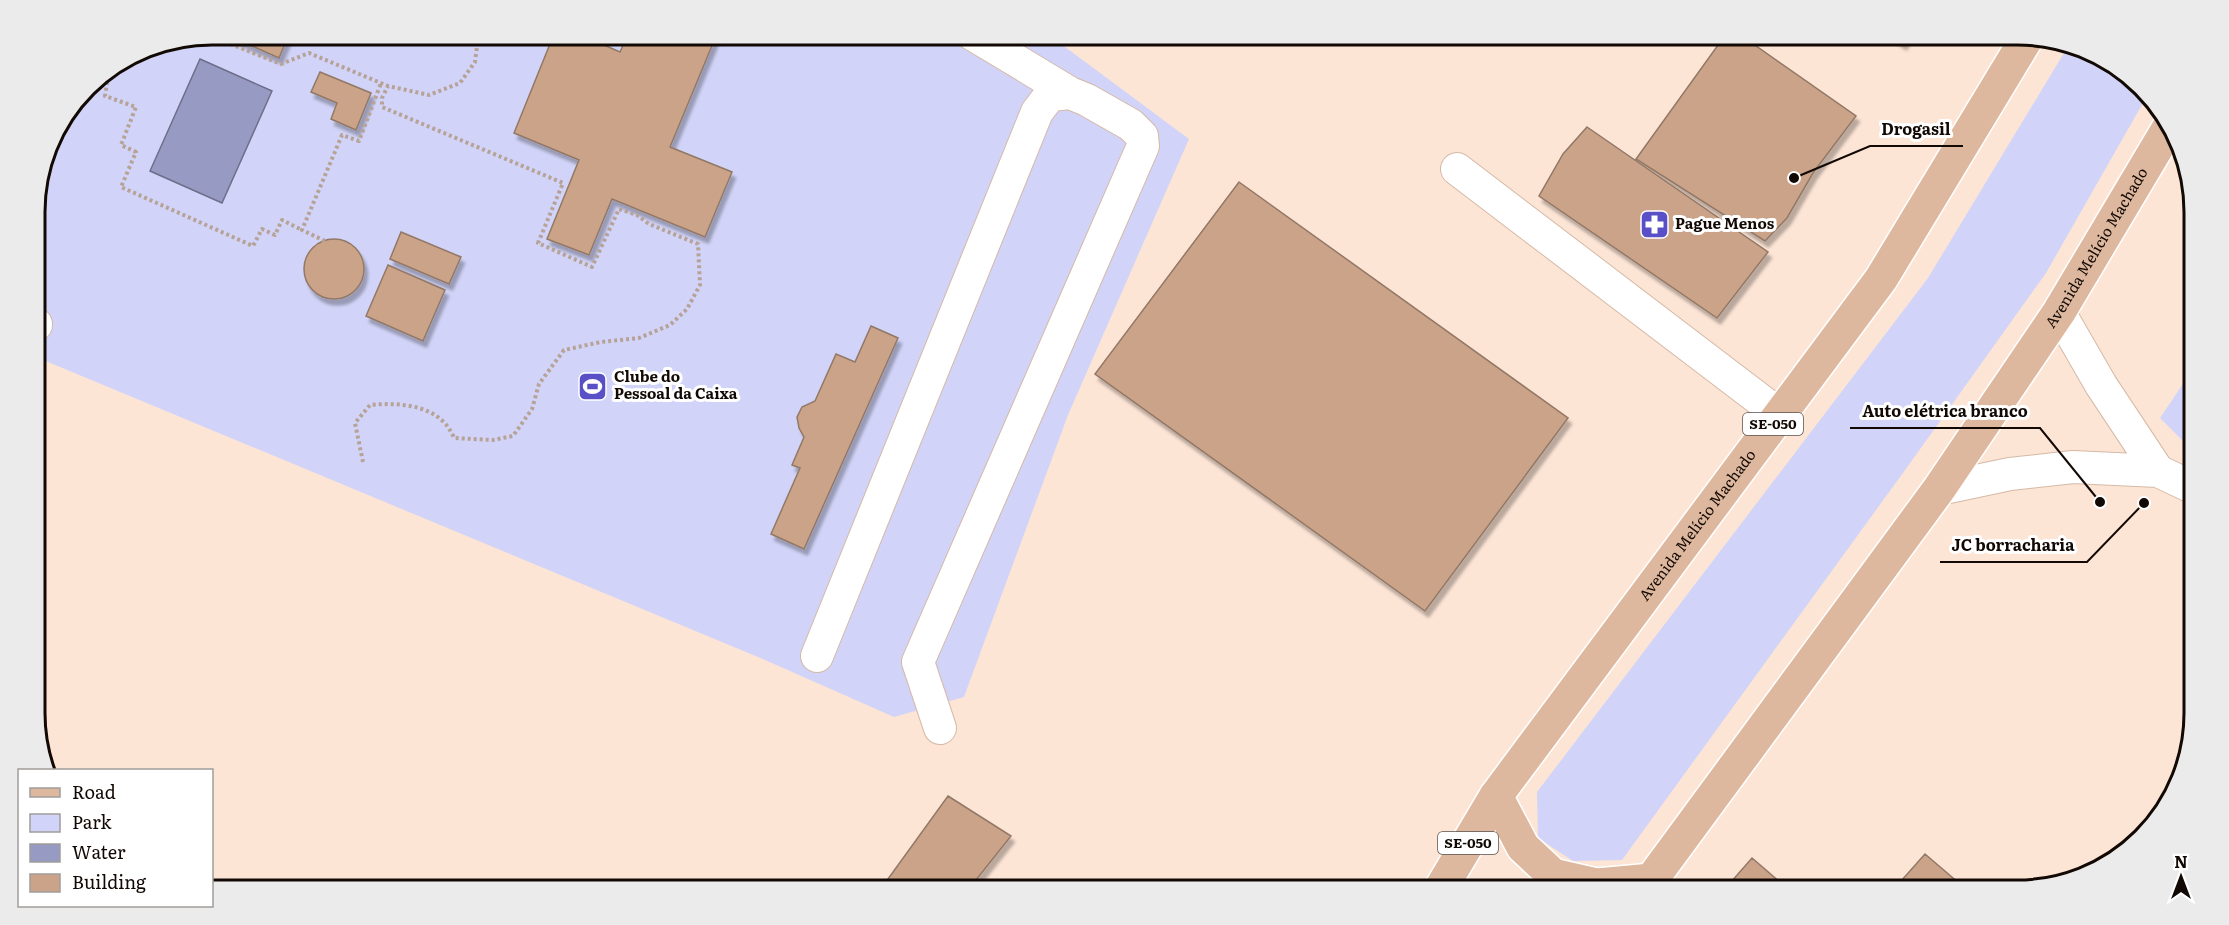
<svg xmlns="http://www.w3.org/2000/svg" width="2229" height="925" viewBox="0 0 2229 925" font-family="Literata,serif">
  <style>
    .green { fill: #d1d4f8 }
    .water { fill: #979ac3; stroke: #6f6e8a; stroke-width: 1.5 }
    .building { fill: #cba389; stroke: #927866; stroke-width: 1.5; filter: url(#shadow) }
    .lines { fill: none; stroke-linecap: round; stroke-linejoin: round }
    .minor-casing { stroke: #d5b9a6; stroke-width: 34 }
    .major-casing { stroke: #fff; stroke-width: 36 }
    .path { stroke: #b6a296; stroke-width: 4; stroke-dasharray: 3 3; stroke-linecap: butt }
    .minor { stroke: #fff; stroke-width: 32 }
    .major { stroke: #ddb89e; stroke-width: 33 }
    .labels { text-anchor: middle; stroke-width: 6; stroke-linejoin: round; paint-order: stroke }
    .shield { fill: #fff; stroke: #59534f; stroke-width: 1.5 }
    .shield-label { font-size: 14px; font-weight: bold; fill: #120904 }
    .poi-label { font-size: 15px; font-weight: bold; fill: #120904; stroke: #fff; text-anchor: start }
    .street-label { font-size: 15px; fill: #120904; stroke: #fff }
    .rim { fill: none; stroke: #120904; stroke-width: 3 }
    .leader { fill: none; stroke: #120904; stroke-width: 2 }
    .callout-dot { fill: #120904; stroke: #fff; stroke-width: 2 }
    .callout-label { font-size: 16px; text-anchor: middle; font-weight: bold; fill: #120904; stroke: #fff; stroke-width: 6; stroke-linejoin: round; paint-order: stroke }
  </style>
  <defs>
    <filter id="shadow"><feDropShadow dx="3.5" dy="6" stdDeviation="1.5" flood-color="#0004"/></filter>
  </defs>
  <rect width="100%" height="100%" fill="#fde5d6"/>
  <path class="green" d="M212,35H1049L1189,139L1068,415L964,697L894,717L765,660L36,357L35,200L53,133L95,79L144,48Z
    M2070,43L2074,44L2147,96L2046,273L1908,466L1622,860L1573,861L1538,838L1537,792L1928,278Z
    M2193,369L2194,452L2160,418Z"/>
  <path class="water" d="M200,59L272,91L222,203L150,171Z"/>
  <path class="building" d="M225,34H289L279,58Z
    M554,34H598L597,42L620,52L628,34L716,36L670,147L732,172L705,237L612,199L589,255L547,239L579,160L514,133Z
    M1726,34H1739L1856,116L1813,173L1787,218L1765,241L1636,159Z
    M1888,34H1909L1903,44Z
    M320,72L371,93L356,130L331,119L337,103L311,92Z
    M1587,127L1768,252L1717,318L1539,196L1563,154Z
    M1239,182L1568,418L1425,611L1095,374Z
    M401,232L461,257L449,284L390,259Z
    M304 269a30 30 0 1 1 60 0a30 30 0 1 1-60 0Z
    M388,265L445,290L423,341L366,316Z
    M871,326L898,338L804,549L771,534L800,468L792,465L804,437L799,428L797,417L802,407L815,401L836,354L855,362Z
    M948,796L1011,836L968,890H880Z
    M1925,854L1967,890H1893Z
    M1752,858L1789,890H1724Z"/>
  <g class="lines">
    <defs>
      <path id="minor" d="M972,34L1070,93
        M1457,169L1780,415
        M2059,312L2101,385L2158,471
        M36,324V325
        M1939,489L2010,474L2073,467L2158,471L2194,488
        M817,656L1037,112L1050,95L1070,93L1087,100L1131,125L1142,136L1143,146L918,662L940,728"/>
      <g id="major">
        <path d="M1496,796L1523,847L1553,875L1597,885L1652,880"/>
        <path id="s1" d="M1440,890L1496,796L1881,279L2028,36"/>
        <path id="s2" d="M1644,890L1939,489L2059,312L2168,129"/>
      </g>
    </defs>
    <use href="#minor" class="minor-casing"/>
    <use href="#major" class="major-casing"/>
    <path class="path" d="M208,35L281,64L309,53L388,86
      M129,57L166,44
      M109,70L105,96L136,107L121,145L136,152L121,187L253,246L262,229L275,235L282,220L302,230
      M325,241L302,230L342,135L359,141L381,83
      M363,462L355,423L370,405C401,402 441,405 454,438L493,440L513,436L532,409L539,384L564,350L601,342L639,338L670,325L687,309L700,285L698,244L649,224L637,215L619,209L592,267L538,243L563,183L382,107V98L388,86L429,95L460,83L475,62L477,46L473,34"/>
    <use href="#minor" class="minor"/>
    <use href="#major" class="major"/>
  </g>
  <defs>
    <symbol id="pharmacy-square" viewBox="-11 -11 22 22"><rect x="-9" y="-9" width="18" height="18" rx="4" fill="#5950c8" stroke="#fff"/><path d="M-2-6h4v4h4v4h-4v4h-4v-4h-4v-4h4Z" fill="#fff"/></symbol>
    <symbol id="stadium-square" viewBox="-11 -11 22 22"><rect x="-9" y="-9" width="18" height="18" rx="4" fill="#5950c8" stroke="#fff"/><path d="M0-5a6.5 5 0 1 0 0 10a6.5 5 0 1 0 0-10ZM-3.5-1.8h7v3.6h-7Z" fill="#fff"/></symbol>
  </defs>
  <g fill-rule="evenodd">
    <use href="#pharmacy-square" x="1638" y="208" width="33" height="33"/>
    <use href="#stadium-square" x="576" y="370" width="33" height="33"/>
  </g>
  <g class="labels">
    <g class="shield">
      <rect x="1743" y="413" width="60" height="22" rx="4.5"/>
      <rect x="1438" y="832" width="60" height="22" rx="4.5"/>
    </g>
    <g class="shield-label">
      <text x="1773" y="429">SE-050</text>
      <text x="1468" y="848">SE-050</text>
    </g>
    <g class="poi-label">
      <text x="1675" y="229">Pague Menos</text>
      <text x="614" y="382">Clube do<tspan x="614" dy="17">Pessoal da Caixa</tspan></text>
    </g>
    <g class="street-label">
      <text dy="5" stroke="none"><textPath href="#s2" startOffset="786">Avenida Melício Machado</textPath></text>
      <text dy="5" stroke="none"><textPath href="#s1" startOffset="447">Avenida Melício Machado</textPath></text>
    </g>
  </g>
  <path d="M0 0H2229V925H0ZM212 45H2017A167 167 0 0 1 2184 212V713A167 167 0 0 1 2017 880H212A167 167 0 0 1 45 713V212A167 167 0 0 1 212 45Z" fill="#ecebeb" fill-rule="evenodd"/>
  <path class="rim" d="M212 45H2017A167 167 0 0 1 2184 212V713A167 167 0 0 1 2017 880H212A167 167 0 0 1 45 713V212A167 167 0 0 1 212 45Z"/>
  <path class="leader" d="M1794 178L1870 146H1963M2100 502L2040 428H1850M2144 503L2087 562H1940"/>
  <g class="callout-dot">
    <circle cx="1794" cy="178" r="6"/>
    <circle cx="2100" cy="502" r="6"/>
    <circle cx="2144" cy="503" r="6"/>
  </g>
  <g class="callout-label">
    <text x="1916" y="135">Drogasil</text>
    <text x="1945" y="417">Auto elétrica branco</text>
    <text x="2013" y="551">JC borracharia</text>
  </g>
  <rect x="18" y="769" width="195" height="138" fill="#ffffff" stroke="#a09d9b" stroke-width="1.5"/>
  <rect x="30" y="788" width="30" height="9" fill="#ddb89e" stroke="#a09d9b" stroke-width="1.5"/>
  <text x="72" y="799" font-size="18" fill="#120904">Road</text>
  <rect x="30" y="814" width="30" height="18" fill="#d1d4f8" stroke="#a09d9b" stroke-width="1.5"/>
  <text x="72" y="829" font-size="18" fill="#120904">Park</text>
  <rect x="30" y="844" width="30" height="18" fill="#979ac3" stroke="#a09d9b" stroke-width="1.5"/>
  <text x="72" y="859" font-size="18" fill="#120904">Water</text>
  <rect x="30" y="874" width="30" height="18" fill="#cba389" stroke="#a09d9b" stroke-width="1.5"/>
  <text x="72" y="889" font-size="18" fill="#120904">Building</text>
  <g transform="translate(2181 877)" stroke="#ffffff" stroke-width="4.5" paint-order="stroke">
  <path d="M0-4.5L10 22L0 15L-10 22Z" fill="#120904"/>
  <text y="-9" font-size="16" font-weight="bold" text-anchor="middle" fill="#120904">N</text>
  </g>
</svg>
